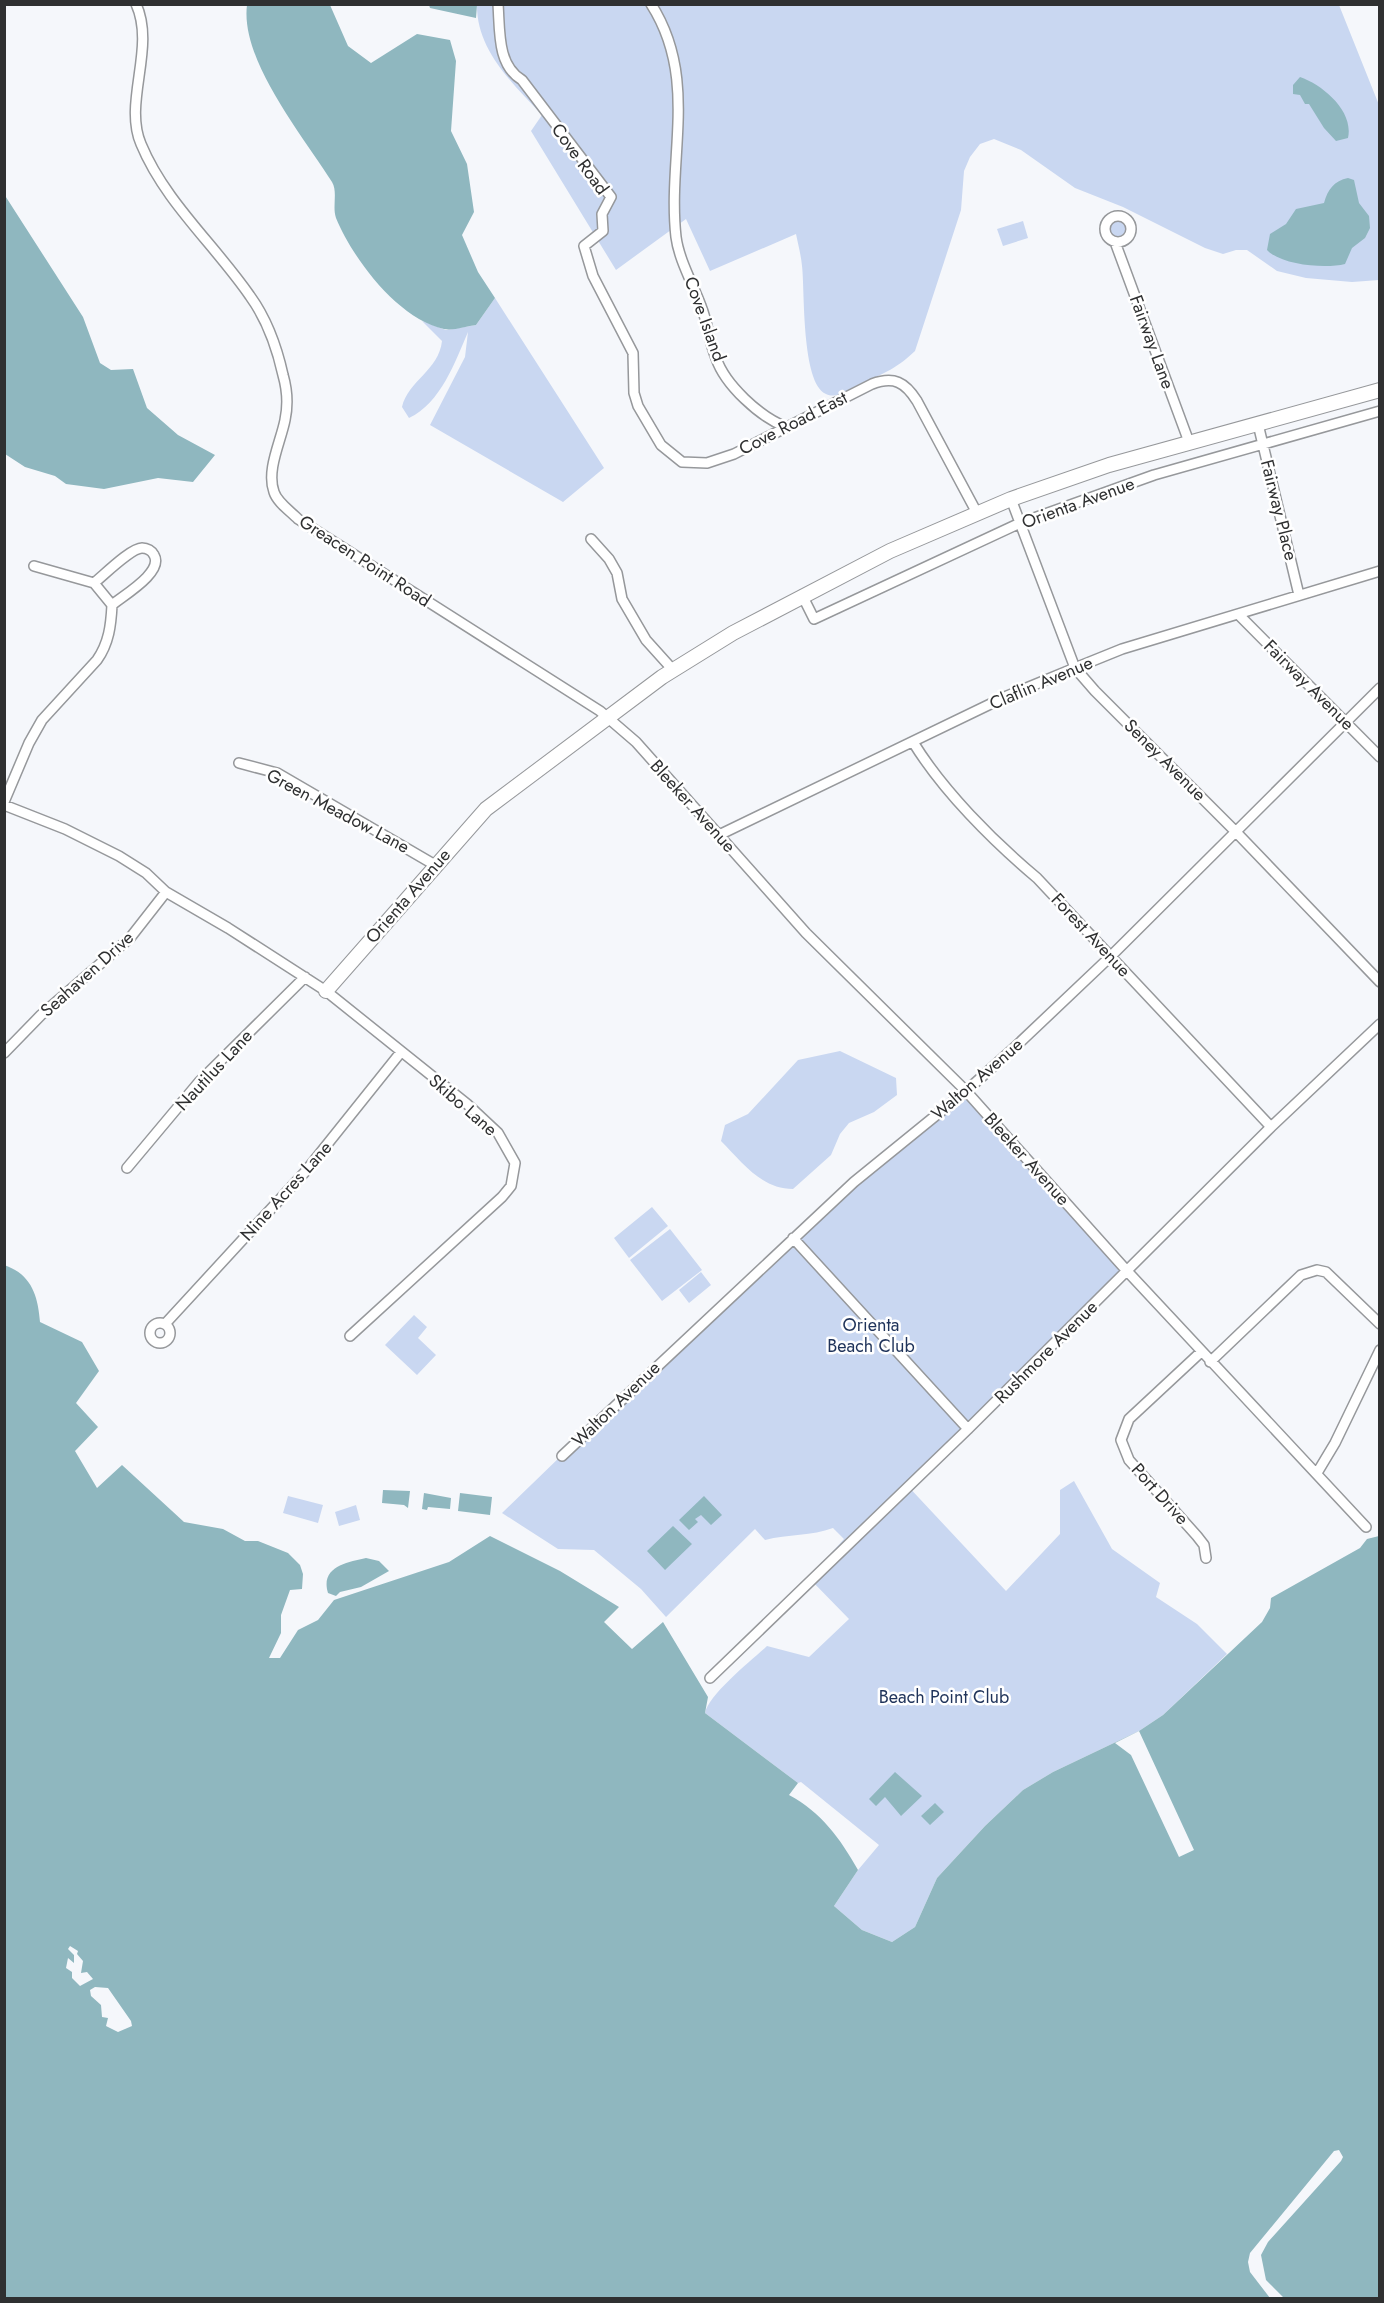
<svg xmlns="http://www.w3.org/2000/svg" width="1384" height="2303" viewBox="0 0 1384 2303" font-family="Jost,sans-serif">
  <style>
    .green { fill: #c9d7f1 }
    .water { fill: #8fb7bf; fill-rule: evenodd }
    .pier { fill: #f5f7fb }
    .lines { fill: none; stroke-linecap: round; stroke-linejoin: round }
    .street-casing { stroke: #96989b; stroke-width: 12 }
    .secondary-casing { stroke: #96989b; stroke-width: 16 }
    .street { stroke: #fff; stroke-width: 9 }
    .secondary { stroke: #fff; stroke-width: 14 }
    .labels { text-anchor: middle; stroke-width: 5; stroke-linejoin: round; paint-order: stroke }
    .street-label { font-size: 18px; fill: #2f3031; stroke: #fff }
    .park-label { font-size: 18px; fill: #1f335a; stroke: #fff }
  </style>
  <rect width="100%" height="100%" fill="#f5f7fb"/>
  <path class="green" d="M477,4L1339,5L1379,105V280L1352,282L1306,278L1277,271L1247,250H1236L1223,254L1205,248L1123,207L1075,188L1021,150L994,139L980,144L970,157L964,171L961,210L915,351C894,371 881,374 856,386C847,390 837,399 826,394C801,383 805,290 802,266C801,255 798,244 796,234L710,271L686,219L616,270L531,131L542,115C513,84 476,50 477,4Z
    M1109 229a10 10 0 1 1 20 0a10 10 0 1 1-20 0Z
    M1023,221L1028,238L1003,246L997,229Z
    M495,298L604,468L563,502L430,425L465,357L468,332C455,362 441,403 409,418L402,407C408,381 439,370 442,341L422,321L446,330L476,325Z
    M840,1051L896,1078L897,1095L874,1112L849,1123L840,1134L831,1155L793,1189C761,1189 742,1162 721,1141L725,1125L748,1114L798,1060Z
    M963,1093L1123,1272L905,1483L1006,1591L1060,1534V1490L1074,1481L1112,1549L1160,1583L1156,1597L1197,1624L1227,1654L1163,1715L1139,1731L1053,1772L1023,1790L985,1826L937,1878L915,1927L892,1942L862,1930L834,1906L858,1870L879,1845L801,1782L798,1783L705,1713C709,1694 752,1660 767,1646L809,1657L849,1619L809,1578L844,1539L833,1528C812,1536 788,1534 765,1540L755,1529L666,1617L641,1589L594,1550L558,1549L502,1513L784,1240Z
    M652,1207L668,1226L629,1258L614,1238Z
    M670,1229L702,1270L662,1301L630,1260Z
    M701,1272L711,1285L689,1303L679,1290Z
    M414,1315L427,1327L418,1338L436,1355L417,1375L385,1345Z
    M288,1496L323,1505L318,1523L283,1513Z
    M356,1505L360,1520L339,1526L335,1512Z"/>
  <path class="water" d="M247,5H330L348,46L371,63L417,34L450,40L456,61L451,131L467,164L474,212L462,235L478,272L495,298L476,325C467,326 453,331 444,329C398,319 353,259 336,218C332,207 338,192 332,182C303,136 240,60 247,5Z
    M429,5H477L476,18L430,8Z
    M1300,77C1323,85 1354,111 1348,138L1336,141L1324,128L1309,104H1305L1300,95L1293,94V85Z
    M1348,178L1354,180L1359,203L1369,216L1370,228L1365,238L1352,248L1345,264C1325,269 1281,265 1267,250L1270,234L1286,224L1296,209L1324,203C1328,189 1334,181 1348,178Z
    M4,194L83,317L100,363L111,370L133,369L147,408L178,435L215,455L193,482L158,478L104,489L66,484L55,476L25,467L5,454Z
    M4,1265C31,1274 38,1295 40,1322L82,1342L99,1371L76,1403L98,1427L75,1451L97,1488L122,1465L184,1522L223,1529L245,1541H258L288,1553L300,1565L303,1574L302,1589L290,1590L281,1615V1633L269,1658H280L298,1630L318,1620L334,1600L449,1562L490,1536L560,1571L619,1607L604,1622L632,1649L663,1622L708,1697L705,1713L798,1783L789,1795C821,1812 840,1838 858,1870L834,1906L862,1930L892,1942L915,1927L937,1878L985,1826L1023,1790L1053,1772L1139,1731L1163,1715L1262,1622L1270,1608L1271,1598L1360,1548L1367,1539L1379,1536V2298H5ZM70,1946L78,1951L77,1954L83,1961L81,1973L87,1972L93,1979L80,1986L72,1978V1972L66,1968L68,1958L74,1963V1955L68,1949ZM95,1987L108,1988L131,2021L132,2026L118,2032L106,2026L108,2018L102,2017L101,2005L91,1996L90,1990Z
    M383,1490L410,1491L408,1508L404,1505L382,1503Z
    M424,1493L451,1498L450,1509L428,1507L427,1510L422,1509Z
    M460,1493L492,1497L490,1515L458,1511Z
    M704,1496L722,1515L711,1525L701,1515L695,1519L698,1522L689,1530L679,1520Z
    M673,1526L692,1544L665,1570L647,1551Z
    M366,1558L379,1561L389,1571L361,1587L340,1592L336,1596L328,1593C320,1567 347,1562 366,1558Z
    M895,1772L922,1796L901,1816L885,1797L876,1806L869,1799Z
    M935,1803L944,1812L930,1825L921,1816Z"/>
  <path class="pier" d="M1139,1731L1194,1850L1179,1857L1131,1755L1115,1743Z
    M1339,2150L1343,2157L1341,2161L1268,2242L1261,2255L1266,2280L1284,2298H1270L1250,2272L1248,2262L1250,2253L1334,2151Z"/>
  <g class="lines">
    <defs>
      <path id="street" d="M136,4C156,48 123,102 141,144C165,202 215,245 250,296C266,318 277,348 283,375C287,389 288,406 285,420C281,441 266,470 274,492C277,502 290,511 298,519L600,711L636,742L806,933L966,1091L1127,1271L1366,1527
        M498,4C500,31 497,65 522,80L611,197L602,214L603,231L584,246L593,276L633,353L634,393L638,406L661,445L682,462L707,463L734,454L872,384C894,376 905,382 917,401L977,513
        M651,4C699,79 667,156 676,237C679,260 693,284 701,306C708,323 709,342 716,358C725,385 760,417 786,427
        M1105 229a13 13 0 1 1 26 0a13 13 0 1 1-26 0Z
        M1115,242L1189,442
        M1258,424L1299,595
        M1011,499L1075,668L1095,691L1235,831L1380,982
        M591,539L609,559L617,573L622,599L646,640L673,670
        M94,583C104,575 131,548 142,548C147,548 152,551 154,555C164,572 124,595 112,605
        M802,595L814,619L1020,523L1154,475L1380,411
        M1238,614L1380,757
        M913,742C943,791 993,841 1037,878L1271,1127
        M239,763L277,773L435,865
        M4,802L29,743L42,720L97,660C109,643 111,625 112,605L94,583L34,566
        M4,805L65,829L119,856L146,873L166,892L228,928L326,991L467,1104L498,1133L515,1163L511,1186L502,1197L350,1336
        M719,835L1007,696L1075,668L1122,649L1380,571
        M4,1053L41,1015L130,938L166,892
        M127,1168L199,1082L305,977
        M793,1238L968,1429
        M150 1333a10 10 0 1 1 20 0a10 10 0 1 1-20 0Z
        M165,1324L305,1172L401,1052
        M1201,1352L1129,1419L1121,1440L1129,1460L1197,1536L1204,1545L1206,1558
        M1210,1362L1301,1275L1317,1270L1326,1272L1380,1324
        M562,1456L854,1182L966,1091L1014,1048L1111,956L1380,688
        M1317,1473L1335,1443L1380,1350
        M710,1678L968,1429L1271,1127L1380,1024"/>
      <path id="secondary" d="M326,991L486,809L662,677L733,633L890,551L1011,499L1109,465L1380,390"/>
    </defs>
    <use href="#street" class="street-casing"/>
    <use href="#secondary" class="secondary-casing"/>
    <use href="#street" class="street"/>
    <use href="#secondary" class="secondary"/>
  </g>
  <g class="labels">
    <g class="street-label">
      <text transform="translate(580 159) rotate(54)" y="6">Cove Road</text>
      <text transform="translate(705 319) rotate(70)" y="6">Cove Island</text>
      <text transform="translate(1152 342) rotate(70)" y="6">Fairway Lane</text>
      <text transform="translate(793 423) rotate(-27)" y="6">Cove Road East</text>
      <text transform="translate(1078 503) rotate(-20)" y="6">Orienta Avenue</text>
      <text transform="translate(1279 510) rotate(76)" y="6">Fairway Place</text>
      <text transform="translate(365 561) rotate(33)" y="6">Greacen Point Road</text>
      <text transform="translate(1041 683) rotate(-23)" y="6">Claflin Avenue</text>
      <text transform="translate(1309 685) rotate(45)" y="6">Fairway Avenue</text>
      <text transform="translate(1165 760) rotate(45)" y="6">Seney Avenue</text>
      <text transform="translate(693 806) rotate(48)" y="6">Bleeker Avenue</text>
      <text transform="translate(338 811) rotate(28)" y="6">Green Meadow Lane</text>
      <text transform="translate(408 896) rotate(-49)" y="6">Orienta Avenue</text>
      <text transform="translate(1091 935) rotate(47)" y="6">Forest Avenue</text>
      <text transform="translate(87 974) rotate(-42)" y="6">Seahaven Drive</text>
      <text transform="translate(214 1070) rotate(-47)" y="6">Nautilus Lane</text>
      <text transform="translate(977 1079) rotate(-41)" y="6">Walton Avenue</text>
      <text transform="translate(463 1105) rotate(41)" y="6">Skibo Lane</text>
      <text transform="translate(1027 1159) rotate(48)" y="6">Bleeker Avenue</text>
      <text transform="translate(286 1191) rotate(-48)" y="6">Nine Acres Lane</text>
      <text transform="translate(1046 1352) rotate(-45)" y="6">Rushmore Avenue</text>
      <text transform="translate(616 1404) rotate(-44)" y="6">Walton Avenue</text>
      <text transform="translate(1160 1494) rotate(48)" y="6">Port Drive</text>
    </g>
    <g class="park-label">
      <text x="871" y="1331">Orienta<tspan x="871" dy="21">Beach Club</tspan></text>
      <text x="944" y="1703">Beach Point Club</text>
    </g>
  </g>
  <rect width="1384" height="2303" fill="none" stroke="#2f3031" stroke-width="12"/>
</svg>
